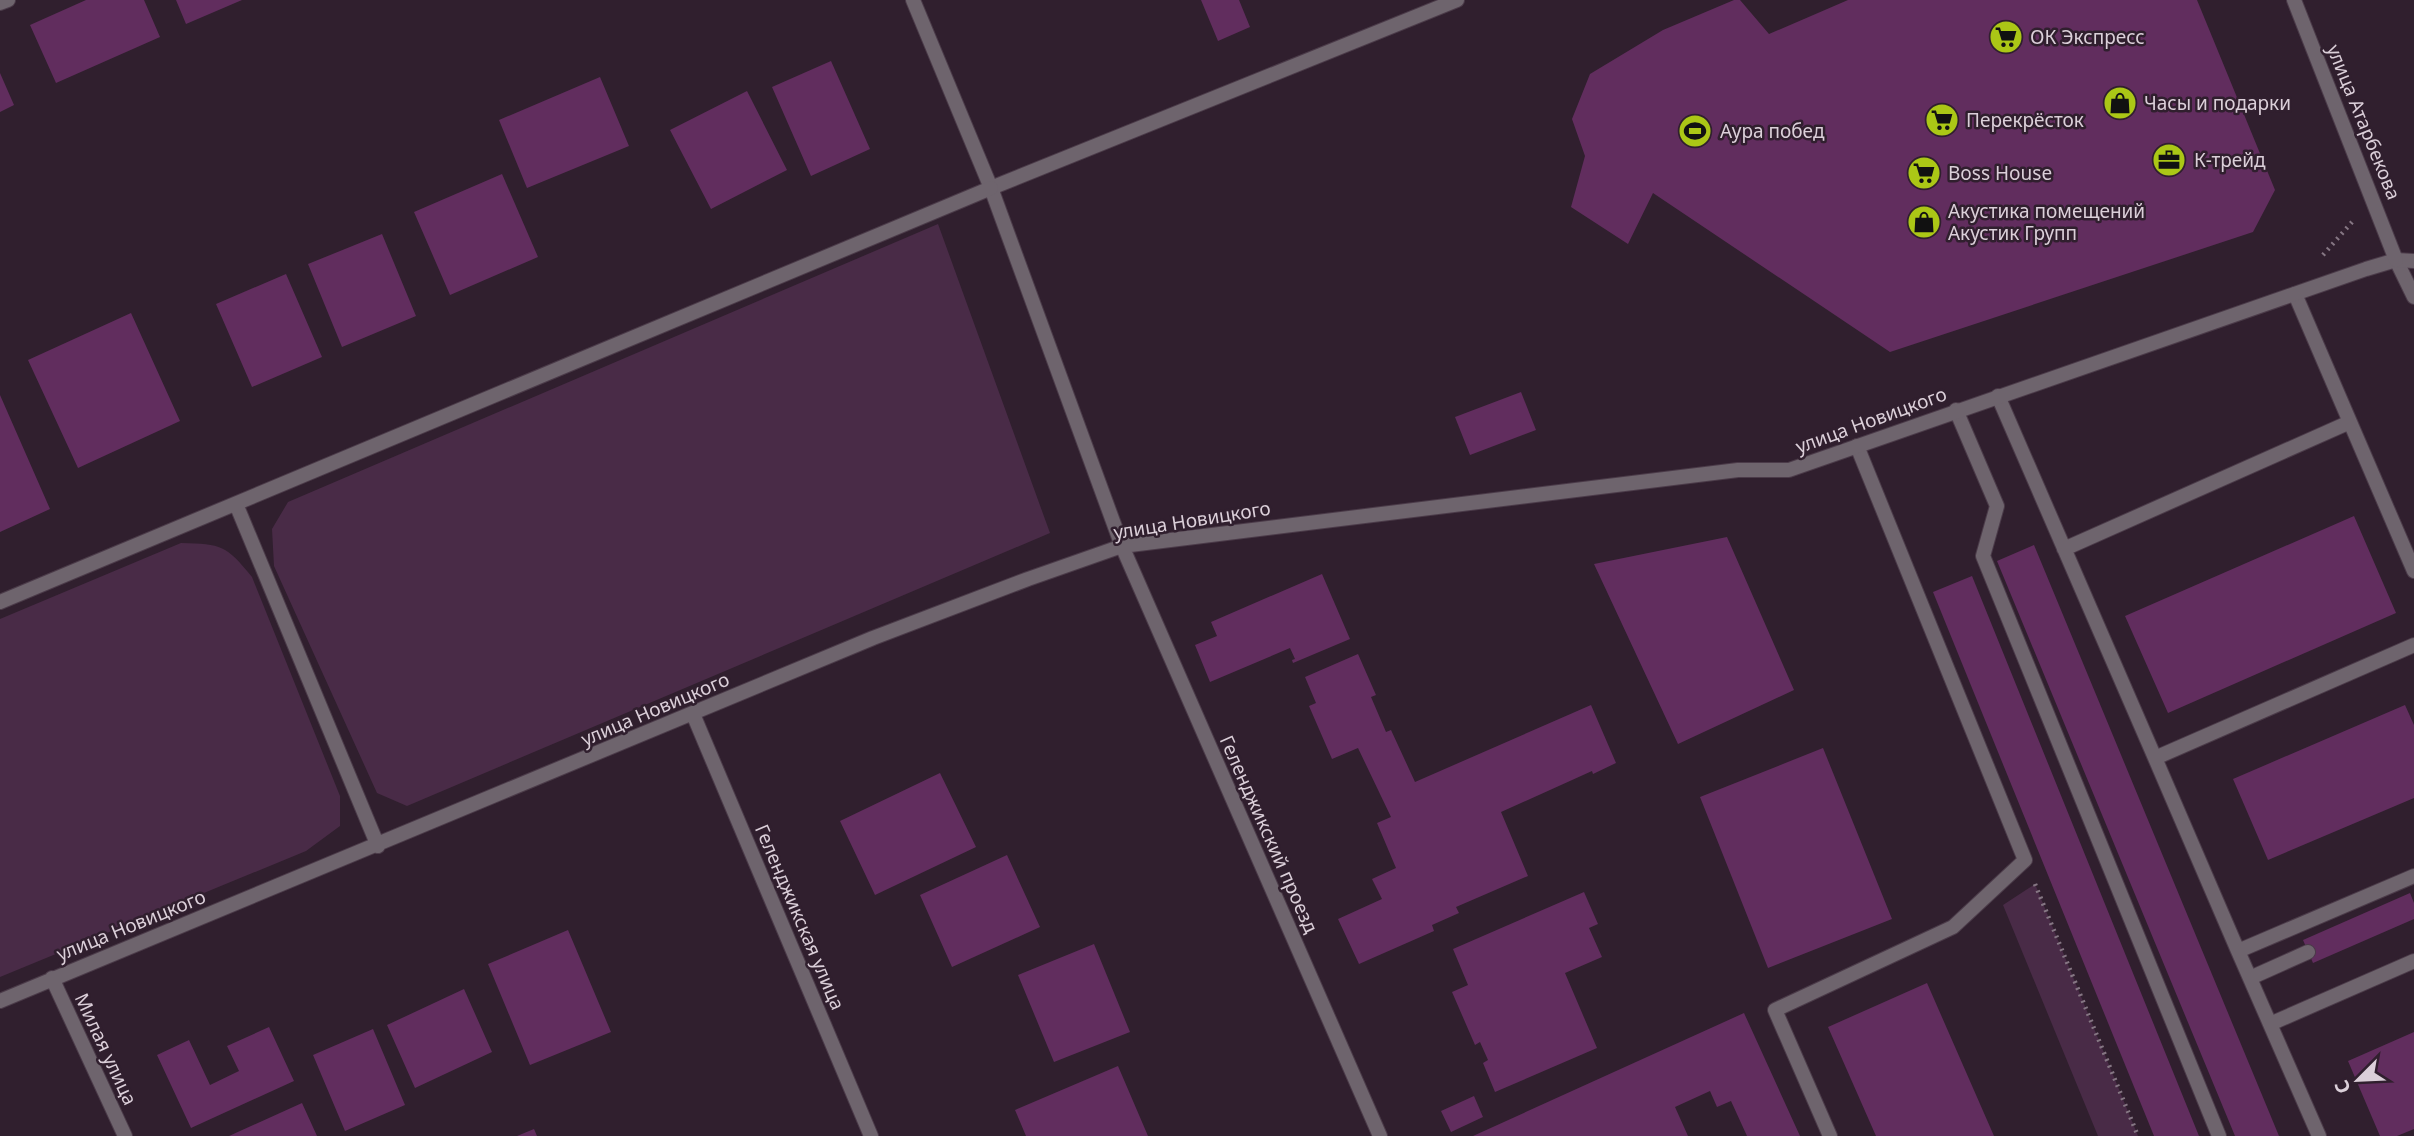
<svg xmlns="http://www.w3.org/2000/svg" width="2414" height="1136" viewBox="0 0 2414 1136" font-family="'Noto Sans',sans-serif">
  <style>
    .green { fill: #492b47 }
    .building { fill: #612d5e }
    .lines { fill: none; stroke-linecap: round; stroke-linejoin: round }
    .service-casing { stroke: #4b3b49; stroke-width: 16 }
    .minor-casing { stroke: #4b3b49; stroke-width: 16 }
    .tertiary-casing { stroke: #4b3b49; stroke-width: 16 }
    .path { stroke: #857683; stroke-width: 4.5; stroke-dasharray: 2 5; stroke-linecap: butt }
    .service { stroke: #6e646d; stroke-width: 14 }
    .minor { stroke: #6e646d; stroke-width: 14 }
    .tertiary { stroke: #6e646d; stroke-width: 14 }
    .labels { text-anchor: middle; stroke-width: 5; stroke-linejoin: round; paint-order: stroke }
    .poi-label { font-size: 19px; fill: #dbcfd9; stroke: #301f2e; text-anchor: start }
    .street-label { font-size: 19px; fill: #dbcfd9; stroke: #301f2e }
  </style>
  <rect width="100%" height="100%" fill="#301f2e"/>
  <path class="green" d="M938,224L1050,533L407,806L377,793L274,566L272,529L288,502Z
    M181,543C222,544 226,545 252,577L340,796V826L306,851L0,977V619Z
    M2035,884L2138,1136H2098L2003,905Z"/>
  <path class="building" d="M86,0H144L160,37L56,83L30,25Z
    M176,0H242L186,24Z
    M1201,0H1239L1250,27L1218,41Z
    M1734,0H1740L1769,34L1848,0H2197L2275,190L2253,232L1890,352L1653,193L1628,244L1571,207L1585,156L1572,119L1590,74L1663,30Z
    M831,61L870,149L811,176L772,87Z
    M0,73L14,105L0,112Z
    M600,77L629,146L527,188L499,120Z
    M747,91L787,170L711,209L670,130Z
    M502,174L538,257L450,295L414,212Z
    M382,234L416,316L342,347L308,264Z
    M286,274L322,357L252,387L216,304Z
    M131,313L180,421L78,468L28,360Z
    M1521,392L1536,430L1470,455L1455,417Z
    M0,395L50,509L0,532Z
    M2354,516L2396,613L2168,713L2125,616Z
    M1727,537L1794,690L1678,744L1594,564Z
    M2034,545L2279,1136H2235L1997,561Z
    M1322,574L1350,639L1293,663L1292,660L1295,659L1290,648L1210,682L1195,645L1217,636L1211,622Z
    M1972,576L2199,1136H2154L1933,592Z
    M1358,654L1376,695L1371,697L1386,732L1391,730L1415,782L1591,705L1616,763L1593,774L1592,771L1501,812L1528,876L1456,907L1459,913L1432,925L1434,931L1359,964L1338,919L1382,899L1372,879L1396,868L1377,823L1391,817L1358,748L1332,759L1309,706L1316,703L1305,677Z
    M2405,705L2414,725V798L2268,860L2233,779Z
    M1823,748L1892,919L1768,968L1700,797Z
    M940,773L976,847L875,895L840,821Z
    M1007,855L1040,927L952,967L920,895Z
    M1584,892L1598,924L1589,928L1602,957L1565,973L1597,1048L1495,1092L1483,1063L1488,1060L1480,1042L1475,1045L1452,992L1468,985L1453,949Z
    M2410,893L2414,903V919L2313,963L2303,940Z
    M568,930L611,1032L530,1065L488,964Z
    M1094,944L1130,1032L1054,1062L1018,975Z
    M1927,983L1994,1136H1876L1828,1027Z
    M464,989L492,1052L415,1088L387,1025Z
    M1744,1013L1800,1136H1747L1731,1101L1717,1107L1710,1091L1675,1107L1688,1136H1473Z
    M269,1027L294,1081L191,1128L157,1055L189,1040L210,1085L239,1071L227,1046Z
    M373,1029L405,1105L345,1131L313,1055Z
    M2414,1032V1129L2397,1136H2380L2348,1061Z
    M1118,1066L1148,1136H1026L1015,1110Z
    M1474,1096L1483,1117L1451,1132L1441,1111Z
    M302,1103L317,1136H229Z
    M534,1129L537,1136H517Z"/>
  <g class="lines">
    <defs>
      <path id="service" d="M913,0L991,188
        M2396,260L2414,297
        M2295,294L2414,571
        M1998,396L2155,758L2414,645
        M1956,410L1997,506L1983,556L2219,1136
        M1122,546L991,188L1457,0
        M2064,549L2350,422
        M2155,758L2238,951
        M2250,978L2308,952
        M2270,1024L2414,961
        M1830,1136L1775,1010L1953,927L2025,860L1857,446
        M2319,1136L2238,951L2414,876"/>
      <path id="minor" d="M0,3L8,0
        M236,504L378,846
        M1122,546L1380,1136
        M0,602L991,188
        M693,714L871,1136
        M52,978L125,1136
        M0,1001L873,638L1028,579L1122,546L1738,470H1789L2366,269L2396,260L2414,261"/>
      <path id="tertiary" d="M2294,0L2396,260"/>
    </defs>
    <use href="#service" class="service-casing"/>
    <use href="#minor" class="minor-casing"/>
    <use href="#tertiary" class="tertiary-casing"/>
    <path class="path" d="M2323,255L2352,222
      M2035,884L2138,1136"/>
    <use href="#service" class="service"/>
    <use href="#minor" class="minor"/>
    <use href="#tertiary" class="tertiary"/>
  </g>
  <defs>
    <symbol id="supermarket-disc" viewBox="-11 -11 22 22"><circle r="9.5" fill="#abc716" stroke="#301f2e"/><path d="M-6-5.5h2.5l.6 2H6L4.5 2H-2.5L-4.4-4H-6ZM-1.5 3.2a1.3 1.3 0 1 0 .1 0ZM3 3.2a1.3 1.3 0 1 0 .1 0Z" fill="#111"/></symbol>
    <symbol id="shop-disc" viewBox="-11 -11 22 22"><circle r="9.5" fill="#abc716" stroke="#301f2e"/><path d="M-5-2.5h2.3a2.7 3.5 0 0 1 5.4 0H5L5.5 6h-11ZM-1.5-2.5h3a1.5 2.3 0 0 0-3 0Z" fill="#111"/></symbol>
    <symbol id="stadium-disc" viewBox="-11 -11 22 22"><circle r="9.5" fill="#abc716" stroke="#301f2e"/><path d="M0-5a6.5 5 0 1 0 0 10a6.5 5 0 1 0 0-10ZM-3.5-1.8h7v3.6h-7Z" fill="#111"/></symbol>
    <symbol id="office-disc" viewBox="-11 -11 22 22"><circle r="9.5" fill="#abc716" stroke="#301f2e"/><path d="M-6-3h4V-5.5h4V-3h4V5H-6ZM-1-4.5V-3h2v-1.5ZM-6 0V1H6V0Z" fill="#111"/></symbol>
  </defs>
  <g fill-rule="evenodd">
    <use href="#supermarket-disc" x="1987" y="18" width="38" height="38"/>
    <use href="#shop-disc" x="2101" y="84" width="38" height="38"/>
    <use href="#supermarket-disc" x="1923" y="101" width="38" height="38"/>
    <use href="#stadium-disc" x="1676" y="112" width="38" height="38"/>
    <use href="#office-disc" x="2150" y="141" width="38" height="38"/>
    <use href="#supermarket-disc" x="1905" y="154" width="38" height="38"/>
    <use href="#shop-disc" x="1905" y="203" width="38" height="38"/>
  </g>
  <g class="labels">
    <g class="poi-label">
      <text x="2030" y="44">ОК Экспресс</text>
      <text x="2144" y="110">Часы и подарки</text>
      <text x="1966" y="127">Перекрёсток</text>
      <text x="1720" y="138">Аура побед</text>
      <text x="2194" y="167">К-трейд</text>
      <text x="1948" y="180">Boss House</text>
      <text x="1948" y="218">Акустика помещений<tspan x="1948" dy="22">Акустик Групп</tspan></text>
    </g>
    <g class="street-label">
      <text transform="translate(2364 122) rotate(68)" y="7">улица Атарбекова</text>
      <text transform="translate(1871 420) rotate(-20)" y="7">улица Новицкого</text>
      <text transform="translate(1192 520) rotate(-9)" y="7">улица Новицкого</text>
      <text transform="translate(655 709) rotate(-23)" y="7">улица Новицкого</text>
      <text transform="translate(1269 834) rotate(66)" y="7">Геленджикский проезд</text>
      <text transform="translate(800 917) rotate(67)" y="7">Геленджикская улица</text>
      <text transform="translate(131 925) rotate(-22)" y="7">улица Новицкого</text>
      <text transform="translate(106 1049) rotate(65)" y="7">Милая улица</text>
    </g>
  </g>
  <g transform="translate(2358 1080) rotate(246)" stroke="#301f2e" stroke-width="5" paint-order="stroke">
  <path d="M0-5L12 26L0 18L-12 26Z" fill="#dbcfd9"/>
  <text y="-10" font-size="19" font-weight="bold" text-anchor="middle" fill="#dbcfd9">С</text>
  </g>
</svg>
